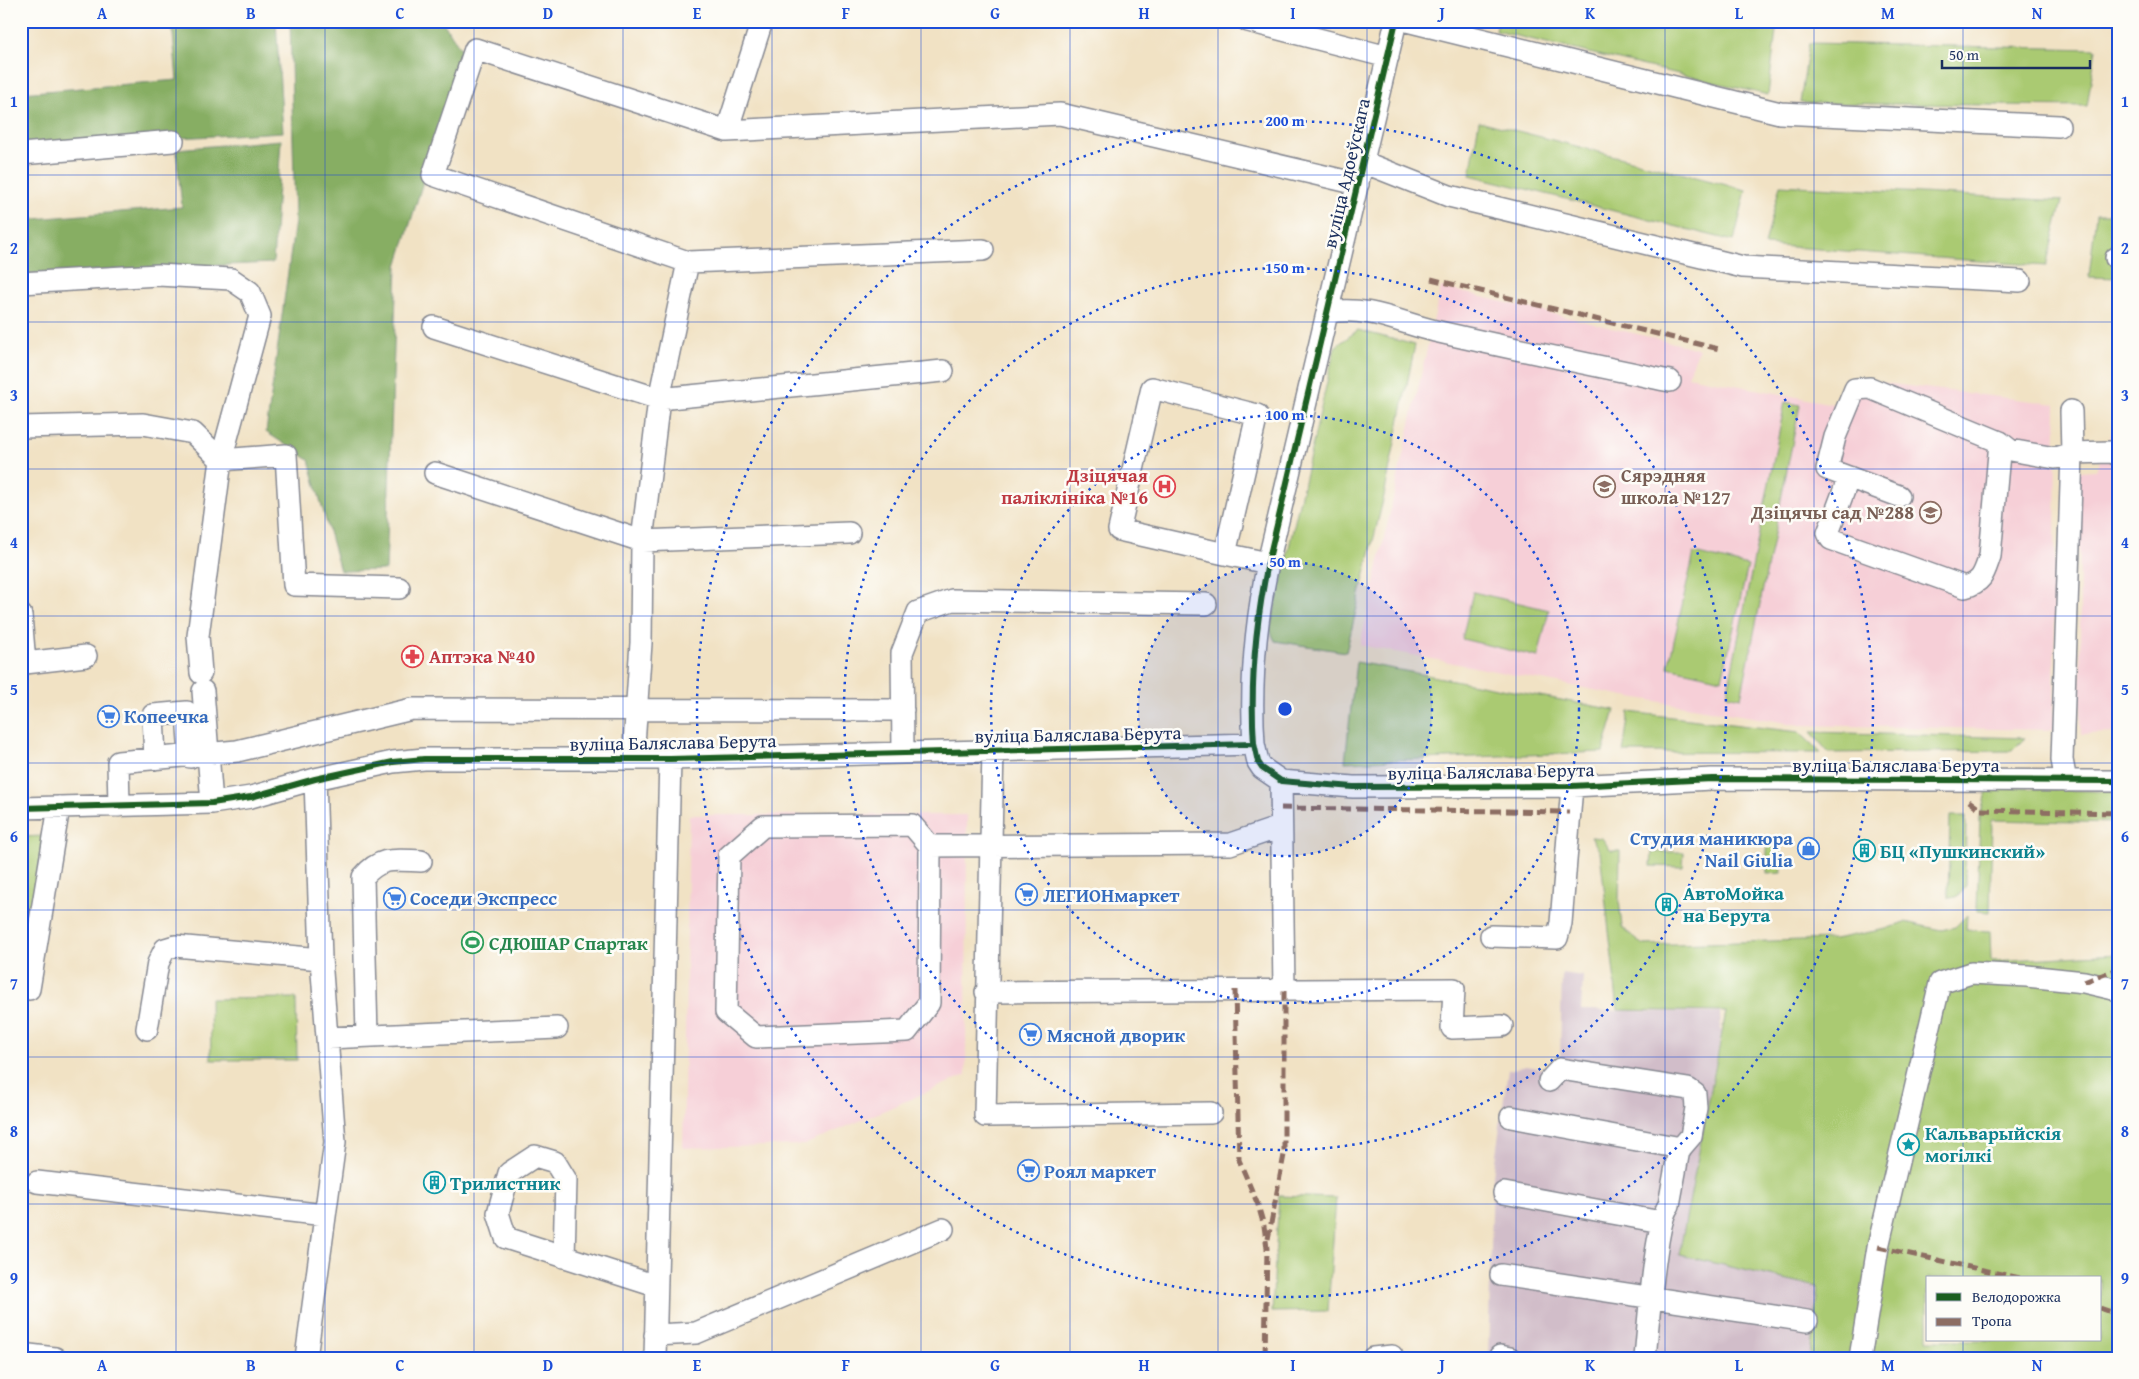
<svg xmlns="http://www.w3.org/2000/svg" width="2139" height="1379" viewBox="0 0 2139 1379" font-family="'Gentium Book Plus',serif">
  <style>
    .built { fill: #f6cfd7 }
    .industrial { fill: #d1bdc9 }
    .green { fill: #aaca72; stroke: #627c68; fill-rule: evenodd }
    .forest { fill: #87ae64; stroke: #516e61 }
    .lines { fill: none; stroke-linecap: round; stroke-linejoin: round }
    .minor-casing { stroke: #868891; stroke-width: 24 }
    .minor { stroke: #fff; stroke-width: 21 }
    .quiet { stroke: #8d6e63; stroke-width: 5; stroke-dasharray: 10 5; stroke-linecap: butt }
    .cycleway-casing { stroke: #fdfcf7; stroke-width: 9 }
    .cycleway { stroke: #1b5e20; stroke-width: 6 }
    .grid { fill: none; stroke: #1d4ed8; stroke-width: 1; stroke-opacity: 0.55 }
    .ring { fill: none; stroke: #1d4ed8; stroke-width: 2.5; stroke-dasharray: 2.5 5 }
    .labels { text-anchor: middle; stroke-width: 5; stroke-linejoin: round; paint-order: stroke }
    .street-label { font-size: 19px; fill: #1b2f5e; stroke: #fdfcf7 }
    .health-label { font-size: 19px; font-weight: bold; fill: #be3a42; stroke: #fdfcf7; text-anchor: end }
    .education-label { font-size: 19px; font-weight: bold; fill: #785e54; stroke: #fdfcf7; text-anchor: start }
    .shop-label { font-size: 19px; font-weight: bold; fill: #366cbe; stroke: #fdfcf7; text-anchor: start }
    .culture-label { font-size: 19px; font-weight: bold; fill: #0d838f; stroke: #fdfcf7; text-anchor: start }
    .leisure-label { font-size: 19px; font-weight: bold; fill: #27864d; stroke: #fdfcf7; text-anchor: start }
    .centre { fill: #1d4ed8; stroke: #fdfcf7; stroke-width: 2.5 }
    .ring-label { font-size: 15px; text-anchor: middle; font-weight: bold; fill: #1d4ed8; stroke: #fdfcf7; stroke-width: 5; stroke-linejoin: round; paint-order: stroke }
    .neatline { fill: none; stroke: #1d4ed8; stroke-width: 2 }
    .grid-label { font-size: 16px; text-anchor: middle; font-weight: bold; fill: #1d4ed8 }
  </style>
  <rect width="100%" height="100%" fill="#fdfcf7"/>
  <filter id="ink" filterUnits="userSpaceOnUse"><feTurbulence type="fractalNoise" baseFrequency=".02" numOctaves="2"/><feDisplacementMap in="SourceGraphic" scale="10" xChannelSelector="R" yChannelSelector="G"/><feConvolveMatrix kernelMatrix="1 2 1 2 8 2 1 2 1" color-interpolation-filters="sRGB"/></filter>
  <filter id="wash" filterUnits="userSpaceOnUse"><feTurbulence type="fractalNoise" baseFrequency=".0096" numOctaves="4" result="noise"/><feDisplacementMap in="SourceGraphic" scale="20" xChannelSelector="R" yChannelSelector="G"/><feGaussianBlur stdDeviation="1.12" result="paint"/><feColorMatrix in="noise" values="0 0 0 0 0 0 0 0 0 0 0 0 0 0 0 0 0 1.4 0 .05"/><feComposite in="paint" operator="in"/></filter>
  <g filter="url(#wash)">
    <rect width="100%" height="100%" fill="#f1e2c4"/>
    <path class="built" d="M1441,287L1699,349L1688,376L1838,405L1850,379L2056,404L2054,730L1800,725L1625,696L1360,645Z
      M2118,419V733L2081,734L2079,471L2096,470Z
      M689,815H967L966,1075L804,1145L683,1148Z
      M330,1353L644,1355V1358H330Z"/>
    <path class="industrial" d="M1562,973L1583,976L1581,1010L1720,1013L1721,1033L1679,1255L1819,1287L1810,1358H1488L1493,1175L1508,1070L1527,1066L1544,1069L1560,1059Z"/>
    <path class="green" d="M1498,21H1733L1776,31L1768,95L1496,31Z
      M1809,43L2096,49L2087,106L1800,103Z
      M1479,121L1746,190L1734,241L1470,175Z
      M1780,185L2062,201L2046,266L1765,245Z
      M2096,214H2118V278L2089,277Z
      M1358,330L1415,345L1384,496L1346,652L1275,641L1270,630L1335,347Z
      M1785,402L1800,405L1741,698L1727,695Z
      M1694,553L1748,566L1722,679L1668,667Z
      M1473,592L1549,610L1538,657L1462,639Z
      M1356,662L1615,710L1603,752L1345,762Z
      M1629,712L1799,732L1821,753L1623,752Z
      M1811,732L2025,738L2012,751L1829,753Z
      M1995,787L2118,792V823L1992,820L1990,912L1977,911L1980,817L1986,793Z
      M1950,816H1966L1965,887C1961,895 1956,898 1948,898Z
      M44,836L21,986V837Z
      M1591,837L1602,838L1611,851H1620L1619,900L1622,927L1643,945L1834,939L1886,929L1905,922L1941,930L1955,927L1967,915L1966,930L1990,931L1991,961L2118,954V1358H1810L1818,1287L1679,1255L1726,1012L1618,1010L1600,852ZM1928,1278H2100V1340H1928Z
      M1767,842H1780L1781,873L1767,874Z
      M1652,852H1684L1683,867L1651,866Z
      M296,998L297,1060H211L210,999Z
      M1279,1196L1336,1198L1328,1311L1272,1312Z"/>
    <path class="forest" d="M186,21H276L283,132L21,147V93L177,80L172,23Z
      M290,21H442L463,52L397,266L386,570L340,571L309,460L266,432L295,221Z
      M281,140L273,263L21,274V220L182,207L176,149Z"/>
  </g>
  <g filter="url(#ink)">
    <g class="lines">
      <defs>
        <path id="minor" d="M1248,21L1388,57
          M1407,21L1780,113L2059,126
          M727,131L762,21
          M21,154L173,141
          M1363,162L1449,196L1743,267L2020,281
          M983,250L688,262L433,175L475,49L727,131L1060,114L1358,184
          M2116,258H2118
          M21,283L158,275L231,279L250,292L260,316L221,460L198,636L201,673
          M1329,312C1370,306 1397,322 1435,331C1513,349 1592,365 1670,381
          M434,327L659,399L943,371
          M1152,388L1257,415L1225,554L1119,530Z
          M21,427L143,424L193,433L221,460L286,455L294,585L399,588
          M435,473L642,541L849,533
          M1849,477L1828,533L1831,539L1965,587C1983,582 1984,573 1990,556L2000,442
          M1899,496L1827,469L1835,437L1855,389L1870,388L2000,442L2010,450L2055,458L2072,453L2111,452L2118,455
          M1225,554L1268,563
          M21,615L25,663L86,656
          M203,691L212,803
          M1254,744C1250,685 1256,621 1268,563L1396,21
          M993,750L985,1116L1211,1113
          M903,753L902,653L918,612L952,600L1206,604
          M155,759L153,715L187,712L190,757
          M633,759L641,643L642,541L659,399L688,262
          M1281,781L1284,990
          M2066,781L2062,760L2072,453L2071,411
          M119,806L118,762L237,751L412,709L903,710
          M21,808L212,803L251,797L315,779L393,762L424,759H670L1254,744L1258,762L1262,768L1281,781L1353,787L1572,786L1712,779L2118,781
          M930,846L929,1003L907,1031L756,1037L726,1012L729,856L763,826L912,825L930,846L1230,844L1280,827
          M1491,936L1557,938L1561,923L1572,786
          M29,989L59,807
          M986,992L1454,989L1452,1028L1502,1026
          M147,1029L158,963L165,949L175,946L321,959
          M367,1036L363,877C381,856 395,860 421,861
          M327,1038L557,1028
          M1549,1081L1560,1069L1688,1089L1695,1094L1696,1108L1691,1136L1679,1150L1669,1205C1655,1222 1648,1329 1645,1358
          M1511,1117L1681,1148
          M37,1182L325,1215
          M1504,1193L1661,1222
          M564,1257L566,1180L555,1162L535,1156L509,1173L498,1213L506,1238L656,1286
          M1501,1275L1807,1321
          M655,1335L696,1333L943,1229
          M21,1354L55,1358
          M1500,1356L1510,1358
          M306,1358L335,1142L321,959L315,779
          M655,1358L670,759
          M1373,1358L1392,1356
          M1860,1358L1878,1247L1940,983L1971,973L2027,976L2084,982L2118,990"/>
      </defs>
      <use href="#minor" class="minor-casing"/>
      <use href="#minor" class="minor"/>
      <path class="quiet" d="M1431,279L1719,349
        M1969,801L1981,810L2118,813
        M1281,808L1569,812
        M2084,982L2118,969
        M1235,990L1239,1160L1258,1205L1264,1226L1267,1248L1265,1358
        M1268,1239L1284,1155V990
        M1878,1247L2020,1278
        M2100,1308L2117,1314"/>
      <defs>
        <path id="cycleway" d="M1254,744C1250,685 1256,621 1268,563L1396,21
          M21,808L212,803L251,797L315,779L393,762L424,759H670L1254,744L1258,762L1262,768L1281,781L1353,787L1572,786L1712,779L2118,781"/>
      </defs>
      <use href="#cycleway" class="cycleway-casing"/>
      <use href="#cycleway" class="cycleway"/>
    </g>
  </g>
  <path class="grid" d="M176,21V1358M325,21V1358M474,21V1358M623,21V1358M772,21V1358M921,21V1358M1070,21V1358M1218,21V1358M1367,21V1358M1516,21V1358M1665,21V1358M1814,21V1358M1963,21V1278M21,175H2118M21,322H2118M21,469H2118M21,616H2118M21,763H2118M21,910H2118M21,1057H2118M21,1204H2118M1963,1340V1358"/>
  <circle cx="1285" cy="709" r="147" fill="#1d4ed8" fill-opacity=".12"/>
  <g class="ring">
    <circle cx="1285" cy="709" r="147"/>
    <circle cx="1285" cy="709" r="294"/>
    <circle cx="1285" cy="709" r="441"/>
    <circle cx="1285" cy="709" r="588"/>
  </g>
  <defs>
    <symbol id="hospital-ring" viewBox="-11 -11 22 22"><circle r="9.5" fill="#fdfcf7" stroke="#e0444e" stroke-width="1.5"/><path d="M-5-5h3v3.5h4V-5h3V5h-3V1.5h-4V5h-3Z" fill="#e0444e"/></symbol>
    <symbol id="school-ring" viewBox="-11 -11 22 22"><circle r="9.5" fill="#fdfcf7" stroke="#8d6e63" stroke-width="1.5"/><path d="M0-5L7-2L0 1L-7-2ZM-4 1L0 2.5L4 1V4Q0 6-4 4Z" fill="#8d6e63"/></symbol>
    <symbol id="pharmacy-ring" viewBox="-11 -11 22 22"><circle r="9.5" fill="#fdfcf7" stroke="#e0444e" stroke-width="1.5"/><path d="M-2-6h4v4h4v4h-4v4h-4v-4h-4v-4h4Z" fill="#e0444e"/></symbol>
    <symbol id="supermarket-ring" viewBox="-11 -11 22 22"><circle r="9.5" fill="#fdfcf7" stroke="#3f7fe0" stroke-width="1.5"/><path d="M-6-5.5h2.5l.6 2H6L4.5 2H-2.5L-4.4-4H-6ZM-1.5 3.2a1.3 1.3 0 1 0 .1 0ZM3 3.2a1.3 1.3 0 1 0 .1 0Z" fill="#3f7fe0"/></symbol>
    <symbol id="shop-ring" viewBox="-11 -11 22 22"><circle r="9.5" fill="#fdfcf7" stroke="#3f7fe0" stroke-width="1.5"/><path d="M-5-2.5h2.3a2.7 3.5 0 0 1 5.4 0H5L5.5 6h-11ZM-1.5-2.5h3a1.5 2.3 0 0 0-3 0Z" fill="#3f7fe0"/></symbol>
    <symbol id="building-ring" viewBox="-11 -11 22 22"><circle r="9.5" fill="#fdfcf7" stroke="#0f9aa8" stroke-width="1.5"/><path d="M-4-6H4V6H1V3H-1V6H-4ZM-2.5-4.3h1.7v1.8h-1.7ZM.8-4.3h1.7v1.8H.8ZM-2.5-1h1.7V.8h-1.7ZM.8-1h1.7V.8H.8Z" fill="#0f9aa8"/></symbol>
    <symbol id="stadium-ring" viewBox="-11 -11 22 22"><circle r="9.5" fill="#fdfcf7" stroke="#2e9e5b" stroke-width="1.5"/><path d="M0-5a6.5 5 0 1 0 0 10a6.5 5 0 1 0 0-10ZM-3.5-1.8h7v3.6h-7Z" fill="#2e9e5b"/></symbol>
    <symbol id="sight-ring" viewBox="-11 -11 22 22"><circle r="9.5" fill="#fdfcf7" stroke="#0f9aa8" stroke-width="1.5"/><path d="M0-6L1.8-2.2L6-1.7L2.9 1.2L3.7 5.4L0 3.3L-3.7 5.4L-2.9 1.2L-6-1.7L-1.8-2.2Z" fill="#0f9aa8"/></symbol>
  </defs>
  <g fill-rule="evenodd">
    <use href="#hospital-ring" x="1152" y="474" width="25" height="25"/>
    <use href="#school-ring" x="1592" y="474" width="25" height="25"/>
    <use href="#school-ring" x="1918" y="500" width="25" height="25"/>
    <use href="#pharmacy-ring" x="400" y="644" width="25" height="25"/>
    <use href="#supermarket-ring" x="96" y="704" width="25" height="25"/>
    <use href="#shop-ring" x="1796" y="836" width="25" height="25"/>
    <use href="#building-ring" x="1852" y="838" width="25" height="25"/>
    <use href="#supermarket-ring" x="1014" y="882" width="25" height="25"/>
    <use href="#supermarket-ring" x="382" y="886" width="25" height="25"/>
    <use href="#building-ring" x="1654" y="892" width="25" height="25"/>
    <use href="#stadium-ring" x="460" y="930" width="25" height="25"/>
    <use href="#supermarket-ring" x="1018" y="1022" width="25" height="25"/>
    <use href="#sight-ring" x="1896" y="1132" width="25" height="25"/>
    <use href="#supermarket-ring" x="1016" y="1158" width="25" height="25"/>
    <use href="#building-ring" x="422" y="1170" width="25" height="25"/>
  </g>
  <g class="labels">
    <g class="street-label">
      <text transform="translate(1346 173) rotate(-77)" y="7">вуліца Адоеўскага</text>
      <text transform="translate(1078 734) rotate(-1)" y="7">вуліца Баляслава Берута</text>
      <text transform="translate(673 742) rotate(-1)" y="7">вуліца Баляслава Берута</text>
      <text x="1896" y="772">вуліца Баляслава Берута</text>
      <text transform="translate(1491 771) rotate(-1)" y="7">вуліца Баляслава Берута</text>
    </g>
    <g class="health-label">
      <text x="1148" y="482">Дзіцячая<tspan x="1148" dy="22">паліклініка №16</tspan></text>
      <text x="429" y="663" text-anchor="start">Аптэка №40</text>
    </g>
    <g class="education-label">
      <text x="1621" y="482">Сярэдняя<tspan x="1621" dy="22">школа №127</tspan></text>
      <text x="1914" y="519" text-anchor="end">Дзіцячы сад №288</text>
    </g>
    <g class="shop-label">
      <text x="124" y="723">Копеечка</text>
      <text x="1793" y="845" text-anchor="end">Студия маникюра<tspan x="1793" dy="22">Nail Giulia</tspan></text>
      <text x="1043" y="902">ЛЕГИОНмаркет</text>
      <text x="410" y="905">Соседи Экспресс</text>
      <text x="1047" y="1042">Мясной дворик</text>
      <text x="1044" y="1178">Роял маркет</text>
    </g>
    <g class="culture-label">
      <text x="1880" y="858">БЦ «Пушкинский»</text>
      <text x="1683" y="900">АвтоМойка<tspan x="1683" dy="22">на Берута</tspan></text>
      <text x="1925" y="1140">Кальварыйскія<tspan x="1925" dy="22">могілкі</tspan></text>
      <text x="450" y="1190">Трилистник</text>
    </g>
    <g class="leisure-label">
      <text x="489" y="950">СДЮШАР Спартак</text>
    </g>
  </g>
  <circle cx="1285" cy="709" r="8" class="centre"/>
  <g class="ring-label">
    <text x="1285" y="126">200 m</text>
    <text x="1285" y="273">150 m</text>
    <text x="1285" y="420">100 m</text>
    <text x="1285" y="567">50 m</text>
  </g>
  <rect width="2139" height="1379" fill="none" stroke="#fdfcf7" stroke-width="55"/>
  <rect x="1926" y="1276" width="175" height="65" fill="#fdfcf7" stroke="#a3aaba"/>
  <rect x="1936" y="1293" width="25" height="8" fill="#1b5e20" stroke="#a3aaba"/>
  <text x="1972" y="1302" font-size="15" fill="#1b2f5e">Велодорожка</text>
  <rect x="1936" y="1318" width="25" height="8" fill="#8d6e63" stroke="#a3aaba"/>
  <text x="1972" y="1326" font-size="15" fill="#1b2f5e">Тропа</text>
  <path d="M1942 60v8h148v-8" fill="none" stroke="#1b2f5e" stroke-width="2.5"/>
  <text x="1949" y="60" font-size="15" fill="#1b2f5e" stroke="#fdfcf7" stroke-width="4" paint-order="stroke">50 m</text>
  <rect x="28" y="28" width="2084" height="1324" class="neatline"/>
  <g class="grid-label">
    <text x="102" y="19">A</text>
    <text x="251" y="19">B</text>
    <text x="400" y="19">C</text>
    <text x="548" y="19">D</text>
    <text x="697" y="19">E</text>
    <text x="846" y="19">F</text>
    <text x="995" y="19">G</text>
    <text x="1144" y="19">H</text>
    <text x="1293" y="19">I</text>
    <text x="1442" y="19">J</text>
    <text x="1590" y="19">K</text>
    <text x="1739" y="19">L</text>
    <text x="1888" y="19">M</text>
    <text x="2037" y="19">N</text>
    <text x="14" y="107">1</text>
    <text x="2125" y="107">1</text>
    <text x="14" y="254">2</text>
    <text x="2125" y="254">2</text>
    <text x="14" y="401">3</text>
    <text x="2125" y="401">3</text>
    <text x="14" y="548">4</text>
    <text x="2125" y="548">4</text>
    <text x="14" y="695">5</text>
    <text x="2125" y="695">5</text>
    <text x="14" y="842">6</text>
    <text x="2125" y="842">6</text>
    <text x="14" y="989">7</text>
    <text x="2125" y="989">7</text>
    <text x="14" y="1137">8</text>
    <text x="2125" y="1137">8</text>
    <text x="14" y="1284">9</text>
    <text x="2125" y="1284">9</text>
    <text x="102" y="1371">A</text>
    <text x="251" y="1371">B</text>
    <text x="400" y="1371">C</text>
    <text x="548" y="1371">D</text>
    <text x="697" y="1371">E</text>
    <text x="846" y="1371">F</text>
    <text x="995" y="1371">G</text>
    <text x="1144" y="1371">H</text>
    <text x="1293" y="1371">I</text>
    <text x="1442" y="1371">J</text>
    <text x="1590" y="1371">K</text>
    <text x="1739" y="1371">L</text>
    <text x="1888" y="1371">M</text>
    <text x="2037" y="1371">N</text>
  </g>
</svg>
